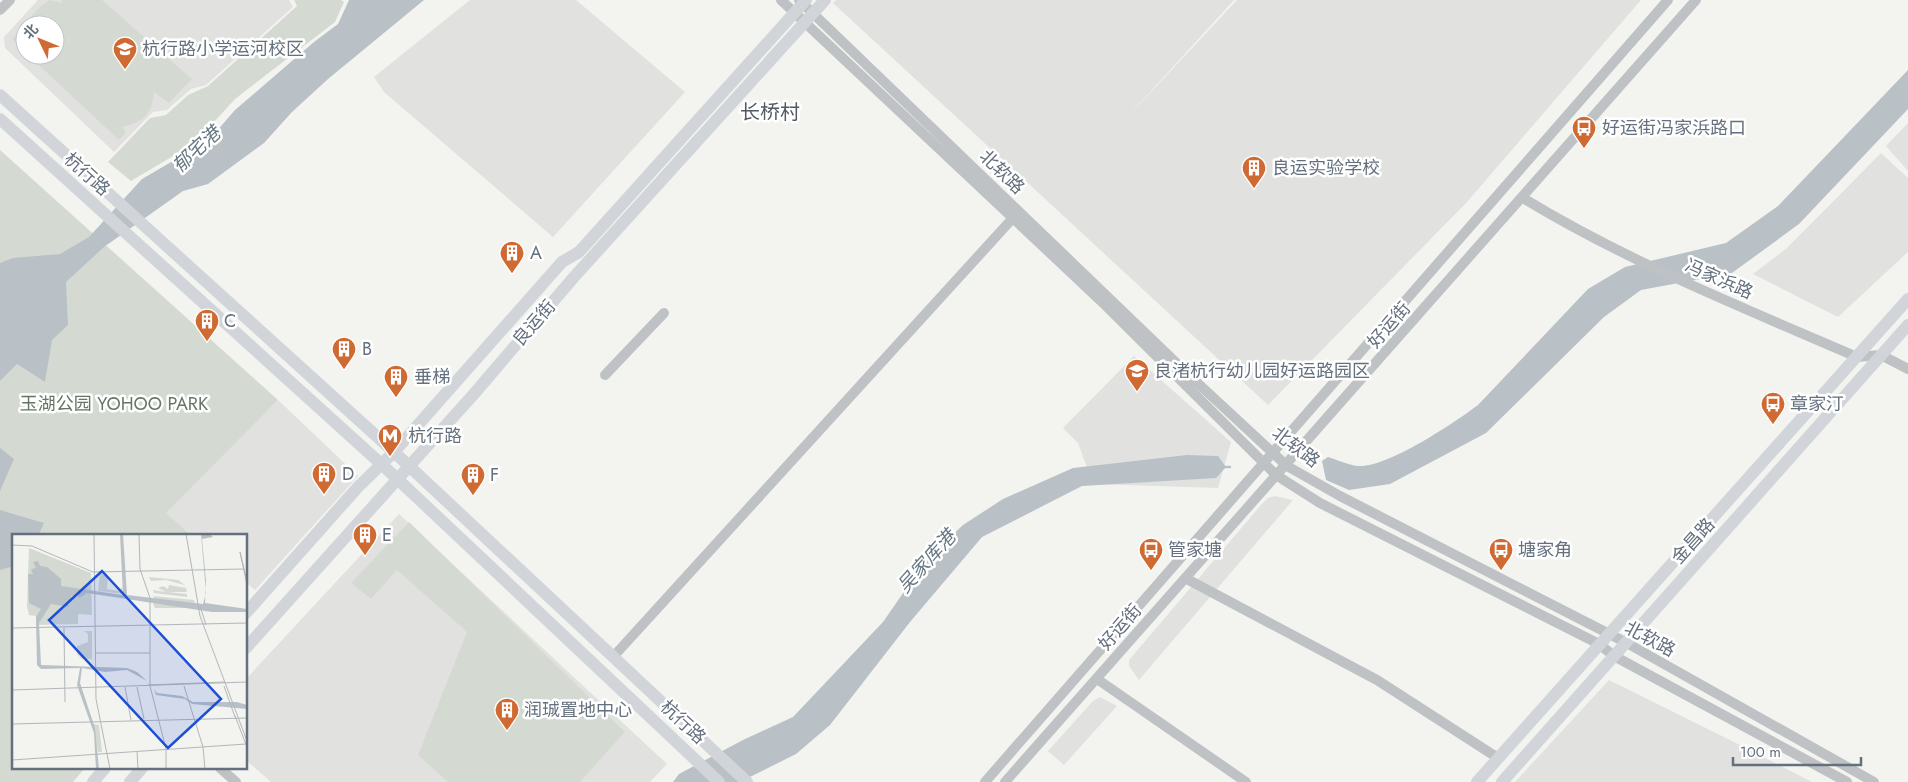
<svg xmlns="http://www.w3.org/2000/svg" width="1908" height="782" viewBox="0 0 1908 782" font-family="Jost,'Noto Sans SC',sans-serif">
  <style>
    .built { fill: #e1e2e0; fill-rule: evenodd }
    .green { fill: #d4dad1 }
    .water { fill: #b9c1c6 }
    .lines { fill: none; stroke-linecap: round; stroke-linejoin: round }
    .stream { stroke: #b9c1c6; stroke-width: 2.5 }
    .minor { stroke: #bfc2c5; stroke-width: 10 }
    .major { stroke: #d1d5d9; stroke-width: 12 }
    .labels { text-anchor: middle; stroke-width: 5; stroke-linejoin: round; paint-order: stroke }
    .poi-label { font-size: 18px; fill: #65707e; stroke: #fff; text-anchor: start }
    .street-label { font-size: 18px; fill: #65707e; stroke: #fff }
    .park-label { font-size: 18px; fill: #657664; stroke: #fff }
    .water-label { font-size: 19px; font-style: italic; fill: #667782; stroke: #fff }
    .quarter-label { font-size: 20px; fill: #535a64; stroke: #fff }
    .inset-road { fill: none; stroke: #b2b7bb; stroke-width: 1 }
    .view { fill: #1d4ed8; fill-opacity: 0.15; stroke: #1d4ed8; stroke-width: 2.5 }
    .inset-edge { fill: none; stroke: #65707e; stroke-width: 2.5 }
  </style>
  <rect width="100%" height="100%" fill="#f3f3f0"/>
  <path class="built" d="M38,0H289L293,7L206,85L191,89L167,110L153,112L114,152L5,48L4,37ZM25,25H55V55H25Z
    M470,0H576L685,92L553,237L384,92L374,77Z
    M836,0H1234L1121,124L1237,0H1641L1467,202L1268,405L833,3Z
    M1908,123V171L1886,146Z
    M1881,153L1908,178V252L1838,317L1753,274L1787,248Z
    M1134,356L1231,442L1218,488L1093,484L1078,443L1063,428Z
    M278,400L358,476L255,590L246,583V536H192L165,513Z
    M1275,496L1293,500L1139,680L1129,666V660L1261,505L1268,498Z
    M399,514L667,764L650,782H271L246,760V679Z
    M1609,680L1732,741L1812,782H1515Z
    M1100,697L1117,706L1064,765L1048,751L1093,701Z"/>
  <path class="green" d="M50,0L62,3V0H102L192,79L169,103L154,92C152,114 144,122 122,127L126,132L119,140L28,55H55V25H27C31,14 40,6 50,0Z
    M294,0H341L344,2L335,22L235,99L195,143L131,181L108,162L150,118L166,115L188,95L208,86L297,6Z
    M21,30L25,34V52L12,39Z
    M0,150L278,400L166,513L192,536H14V768H85L73,782H0Z
    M409,522L625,732L580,782H448L418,755L467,632L397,570L371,599L351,583Z"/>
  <path class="water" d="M349,0H424L328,79L292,112L264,143L208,184L183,191L104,247L66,282L68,325L52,340L45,382L17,364L0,381V263L13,258L60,254L89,237L142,179L209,140L235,110L314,42L338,24Z
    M1908,70V109L1799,224L1732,273L1641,290L1604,317L1486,433L1390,484L1349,490L1326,480L1322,461L1328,457C1338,460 1348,465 1358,466C1387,468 1454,423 1478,405L1588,289L1625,267L1726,243L1778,206Z
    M0,448L14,459L0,491Z
    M1187,455L1218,456L1226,467L1216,478L1082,486L982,537L910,622L830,725L796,754L740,782H673L679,774L743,740L793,717L883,622L926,560L963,525L1003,499L1073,468Z
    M0,510L44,523L38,536H14V566L0,570Z"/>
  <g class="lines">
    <path class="stream" d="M1223,467H1230"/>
    <path class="minor" d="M781,0L1101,301L1276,475L1320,503L1599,644L1614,656L1847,782
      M799,0L1190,376L1287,466L1340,496L1625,642L1874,782
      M0,10L10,0
      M1523,198C1628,262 1744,308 1857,357L1881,355L1908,369
      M605,375L664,313
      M1185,578L1377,680L1498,758
      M613,657L1012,219
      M1097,679L1246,782
      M220,768L236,782
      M985,782L1668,0
      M1005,782L1696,0"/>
    <path class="major" d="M0,95L394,452L747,782
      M0,119L390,472L719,782
      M246,613L358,487L394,452L562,262L579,252L806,0
      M246,648L473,395L574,277L825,0
      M93,782L105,768
      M130,782L142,768
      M1477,782L1908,299
      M1502,782L1908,325"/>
  </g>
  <defs>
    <symbol id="school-pin" viewBox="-11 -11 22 30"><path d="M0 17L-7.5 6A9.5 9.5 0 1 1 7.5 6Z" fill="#d06a33" stroke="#fff"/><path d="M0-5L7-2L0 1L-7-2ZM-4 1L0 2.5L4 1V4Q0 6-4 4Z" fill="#fff"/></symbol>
    <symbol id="bus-pin" viewBox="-11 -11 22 30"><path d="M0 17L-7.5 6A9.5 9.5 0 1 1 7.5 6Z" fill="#d06a33" stroke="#fff"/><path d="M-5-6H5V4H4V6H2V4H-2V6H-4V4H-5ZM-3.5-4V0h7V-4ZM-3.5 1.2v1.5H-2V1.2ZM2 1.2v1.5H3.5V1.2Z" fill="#fff"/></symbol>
    <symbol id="building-pin" viewBox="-11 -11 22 30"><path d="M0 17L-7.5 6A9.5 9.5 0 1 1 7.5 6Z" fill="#d06a33" stroke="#fff"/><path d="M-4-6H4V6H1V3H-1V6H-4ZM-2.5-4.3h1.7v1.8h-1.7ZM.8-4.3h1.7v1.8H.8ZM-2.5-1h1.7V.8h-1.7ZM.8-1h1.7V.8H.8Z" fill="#fff"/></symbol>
    <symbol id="metro-pin" viewBox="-11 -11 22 30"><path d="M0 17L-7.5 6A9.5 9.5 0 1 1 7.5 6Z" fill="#d06a33" stroke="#fff"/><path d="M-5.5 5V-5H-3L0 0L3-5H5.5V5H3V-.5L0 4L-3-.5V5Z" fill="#fff"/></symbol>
  </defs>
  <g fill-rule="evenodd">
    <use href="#school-pin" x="111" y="35" width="28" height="38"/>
    <use href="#bus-pin" x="1570" y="114" width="28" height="38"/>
    <use href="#building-pin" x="1240" y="154" width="28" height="38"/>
    <use href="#building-pin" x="498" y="239" width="28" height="38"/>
    <use href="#building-pin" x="193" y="307" width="28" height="38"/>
    <use href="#building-pin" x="330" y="335" width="28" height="38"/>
    <use href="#school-pin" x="1123" y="357" width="28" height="38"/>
    <use href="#building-pin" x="382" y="363" width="28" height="38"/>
    <use href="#bus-pin" x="1759" y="390" width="28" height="38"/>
    <use href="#metro-pin" x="376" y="422" width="28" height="38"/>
    <use href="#building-pin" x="310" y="460" width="28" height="38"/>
    <use href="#building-pin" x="459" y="461" width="28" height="38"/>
    <use href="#building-pin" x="351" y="521" width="28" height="38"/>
    <use href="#bus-pin" x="1137" y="536" width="28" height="38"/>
    <use href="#bus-pin" x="1487" y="536" width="28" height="38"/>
    <use href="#building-pin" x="493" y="696" width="28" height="38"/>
  </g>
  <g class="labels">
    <g class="poi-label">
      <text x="142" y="55">杭行路小学运河校区</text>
      <text x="1602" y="134">好运街冯家浜路口</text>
      <text x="1272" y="174">良运实验学校</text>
      <text x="530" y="259">A</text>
      <text x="224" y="327">C</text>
      <text x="362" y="355">B</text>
      <text x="1154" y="377">良渚杭行幼儿园好运路园区</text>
      <text x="414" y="383">垂梯</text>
      <text x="1790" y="410">章家汀</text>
      <text x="408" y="442">杭行路</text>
      <text x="342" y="480">D</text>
      <text x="490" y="481">F</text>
      <text x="382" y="541">E</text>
      <text x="1168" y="556">管家塘</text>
      <text x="1518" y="556">塘家角</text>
      <text x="524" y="716">润珹置地中心</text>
    </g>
    <g class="street-label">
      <text transform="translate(1002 172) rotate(44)" y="6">北软路</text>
      <text transform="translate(87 174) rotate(42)" y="6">杭行路</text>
      <text transform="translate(1719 279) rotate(24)" y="6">冯家浜路</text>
      <text transform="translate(534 323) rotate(-49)" y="6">良运街</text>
      <text transform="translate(1389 325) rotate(-49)" y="6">好运街</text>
      <text transform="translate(1296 447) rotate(37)" y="6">北软路</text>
      <text transform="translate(1693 541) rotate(-48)" y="6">金昌路</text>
      <text transform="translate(1120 627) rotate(-49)" y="6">好运街</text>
      <text transform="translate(1650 639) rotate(28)" y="6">北软路</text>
      <text transform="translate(683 722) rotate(43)" y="6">杭行路</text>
    </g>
    <g class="park-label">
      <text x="114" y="410">玉湖公园 YOHOO PARK</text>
    </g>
    <g class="water-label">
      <text transform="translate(196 149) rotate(-43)" y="7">郁宅港</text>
      <text transform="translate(926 561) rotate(-48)" y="7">吴家库港</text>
    </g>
    <g class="quarter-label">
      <text x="770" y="119">长桥村</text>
    </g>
  </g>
  <g transform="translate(12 534)">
    <rect width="235" height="235" fill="#f3f3f0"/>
    <path d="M17,14L79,39L80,81L66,80V90L24,91V82L17,81L15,72ZM88,40L96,41L95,55L108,57L110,52L111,60L86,57ZM137,43L166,46L173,51L154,46L139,47ZM157,51L174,54L175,58H156L175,60V63L142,59L141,56L154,58L146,54L151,52L156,55ZM141,62L182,66L183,70L143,66ZM144,68L181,73L184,74H143L141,70ZM72,97H80V125H70L65,120V112L76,108V100ZM81,190L87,191L90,218H86Z" fill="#d4dad1"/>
    <path d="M108,0H111L115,61L191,70L194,59L189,0H198L201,3L190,5L194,47L193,69L235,75V78H200L75,59L67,64L66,61L59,62L60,67L55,68L57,73L39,70L27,89L29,131L115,134L125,138L135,147L115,136L93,138L70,134L68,149L83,194L87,235H84L82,199L65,151L68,134L29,135L25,131L24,83L29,75L17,69L16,40H21L19,35L24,34L21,28L26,27L28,32L35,33L49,45V52L111,61ZM142,155L145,159L170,162L181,168H225L235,171V175L180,170L173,165L144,161Z" fill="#b9c1c6"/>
    <path class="inset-road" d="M82,0L84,165L98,235M127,0L128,35L138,64V152L154,215V235M174,0L188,82L235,207M0,11L20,12L81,38L232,35M235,47L228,18L235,51M188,72L194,91M0,94L235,89M52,94L53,168M84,119H138M136,151L213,148M172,152L191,213L193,235M212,152L223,183M113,153L119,186M125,153L132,185M0,156L235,148M223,182L235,213M0,190L235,184M125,217L126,235M0,226L234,210"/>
    <path class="view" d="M90,37L209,165L156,214L37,86Z"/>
    <rect width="235" height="235" class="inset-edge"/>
  </g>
  <g transform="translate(40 40) rotate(313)"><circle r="24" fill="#ffffff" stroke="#c1c6cb"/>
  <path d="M0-4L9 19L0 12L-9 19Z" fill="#d06a33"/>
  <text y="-8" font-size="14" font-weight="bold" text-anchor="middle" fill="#65707e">北</text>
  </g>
  <path d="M1733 757v8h128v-8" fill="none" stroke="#65707e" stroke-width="2.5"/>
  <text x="1740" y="757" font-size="15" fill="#65707e" stroke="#ffffff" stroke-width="4" paint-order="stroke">100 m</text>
</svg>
